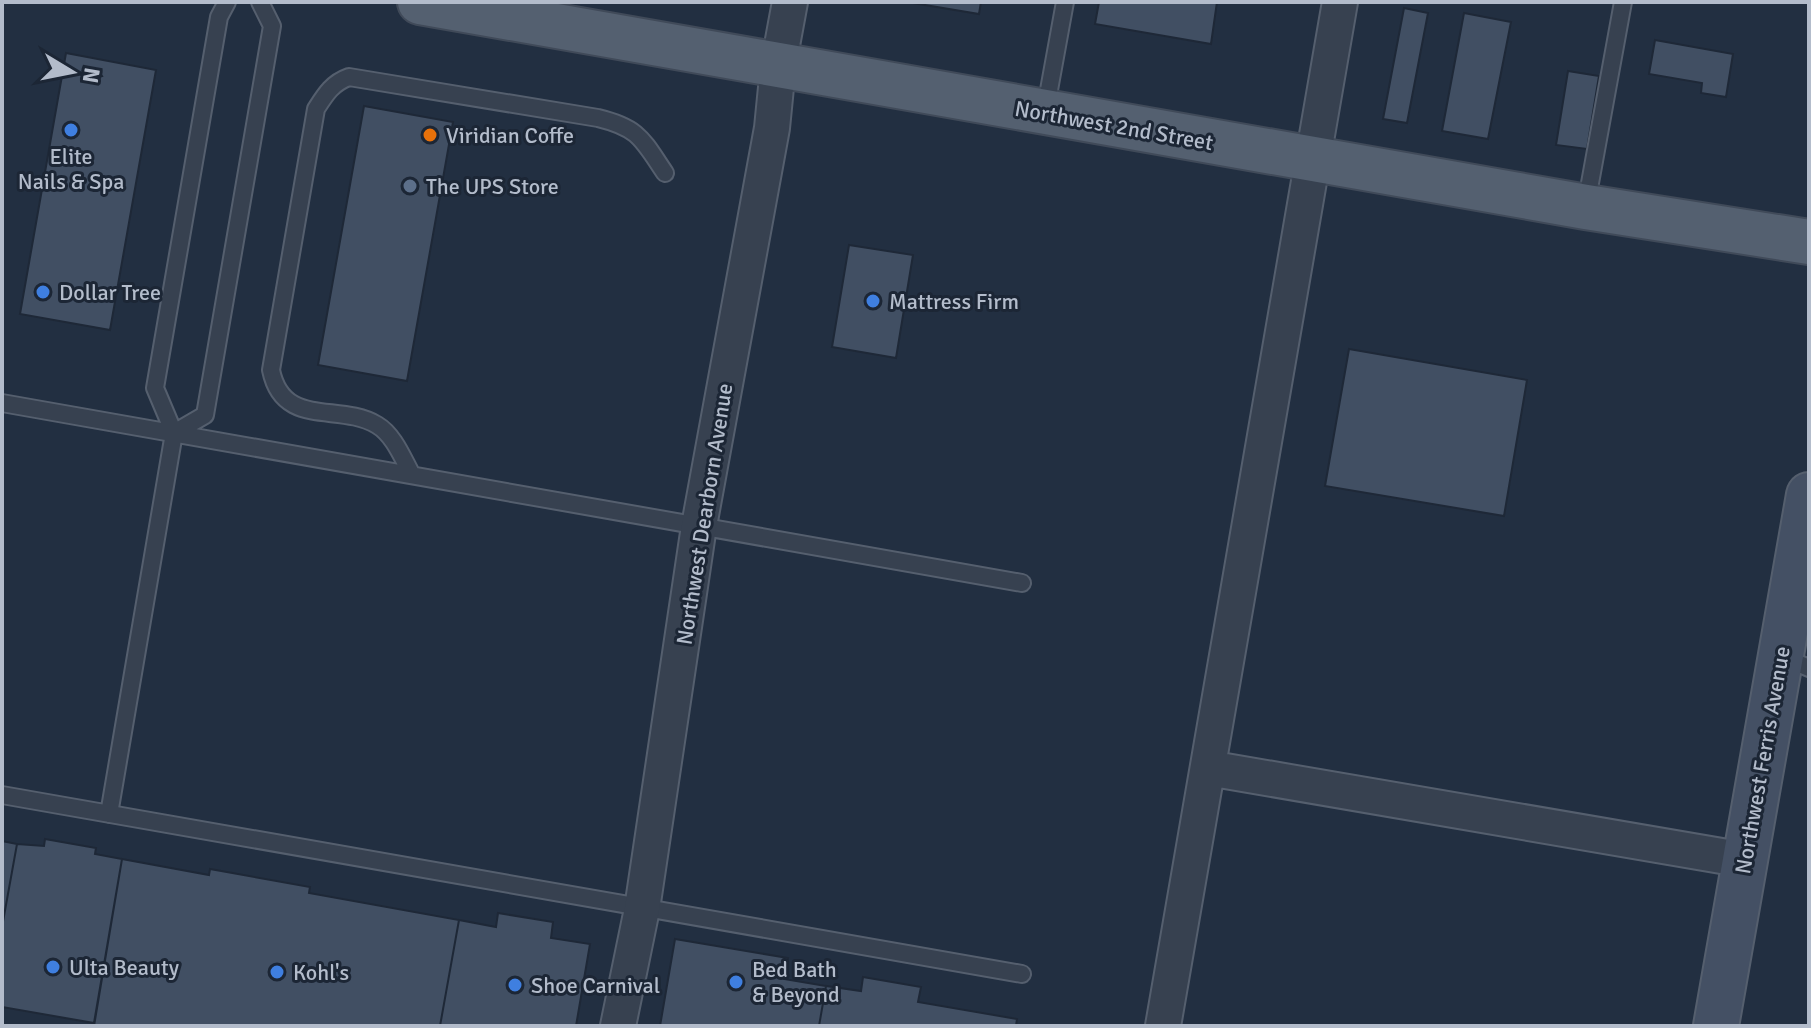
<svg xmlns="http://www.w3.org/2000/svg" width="1811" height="1028" viewBox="0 0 1811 1028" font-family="Signika,sans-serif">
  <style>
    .building { fill: #414f63; stroke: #1e2837; stroke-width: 2 }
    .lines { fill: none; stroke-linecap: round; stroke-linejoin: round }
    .lane-casing { stroke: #555f6e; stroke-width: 20 }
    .street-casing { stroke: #555f6e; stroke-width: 38 }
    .secondary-casing { stroke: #555f6e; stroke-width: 48 }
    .primary-casing { stroke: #404a59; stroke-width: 48 }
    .lane { stroke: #374150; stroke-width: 16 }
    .street { stroke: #374150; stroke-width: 34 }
    .secondary { stroke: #445064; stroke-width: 44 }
    .primary { stroke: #546070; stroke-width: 44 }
    .shop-dot { fill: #3f7fe0; stroke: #1c2635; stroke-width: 3 }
    .food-dot { fill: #e8710a; stroke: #1c2635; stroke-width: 3 }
    .service-dot { fill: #5c6f8a; stroke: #1c2635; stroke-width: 3 }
    .labels { text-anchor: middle; stroke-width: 6; stroke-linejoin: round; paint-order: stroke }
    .street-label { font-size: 22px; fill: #b3bccb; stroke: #1c2635 }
    .poi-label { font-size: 22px; fill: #b3bccb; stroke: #1c2635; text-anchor: start }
  </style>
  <rect width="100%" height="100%" fill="#222f41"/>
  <path class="building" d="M907,2H981L979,14Z
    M1099,2H1217L1211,44L1095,24Z
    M1404,8L1428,13L1407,123L1383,119Z
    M1464,13L1511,22L1488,139L1442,131Z
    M1655,40L1733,54L1726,97L1701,93L1702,83L1649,74Z
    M66,53L156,70L110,330L20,314Z
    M1568,71L1599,76L1587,149L1556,145Z
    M364,106L453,122L407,381L318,365Z
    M849,245L913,255L896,358L832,347Z
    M1349,349L1527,380L1504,516L1325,486Z
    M45,839L96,848L95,854L122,859L94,1023L2,1007V927L17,844L44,846Z
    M2,841L17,844L2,927Z
    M122,859L209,875L210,869L310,887L309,893L459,920L440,1026H94Z
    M498,913L553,922L551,938L590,944L576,1026H440L459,920L496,927Z
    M675,939L788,958L784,979L826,986L819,1026H660Z
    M863,977L921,987L918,1002L1017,1019L1016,1026H819L826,986L861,991Z"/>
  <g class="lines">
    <defs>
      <path id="lane" d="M227,2L219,17L155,388L174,433L205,415L272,26L260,2
        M1045,112L1065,2
        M1586,205L1623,2
        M2,403L1022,583
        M412,475C403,459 394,435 377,425C339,402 283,429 271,370L316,109C325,95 332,83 349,77L598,118C639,128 642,139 665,173
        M1781,656L1809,668
        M2,795L1022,974
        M109,814L174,433"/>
      <path id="street" d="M1208,768L1745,860
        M618,1026L642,909L699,526L772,128L778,67L790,2
        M1163,1026L1340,2"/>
      <path id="secondary" d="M1716,1026L1809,495"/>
      <path id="primary" d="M420,2L1586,207L1809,242"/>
    </defs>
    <use href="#lane" class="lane-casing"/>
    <use href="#street" class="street-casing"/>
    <use href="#secondary" class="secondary-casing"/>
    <use href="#primary" class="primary-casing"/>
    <use href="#lane" class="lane"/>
    <use href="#street" class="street"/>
    <use href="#secondary" class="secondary"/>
    <use href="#primary" class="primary"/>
  </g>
  <g class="shop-dot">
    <circle cx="71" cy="130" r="8"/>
    <circle cx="43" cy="292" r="8"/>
    <circle cx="873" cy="301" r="8"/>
    <circle cx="53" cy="967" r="8"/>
    <circle cx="277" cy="972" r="8"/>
    <circle cx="736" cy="982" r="8"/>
    <circle cx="515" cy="985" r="8"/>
  </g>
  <circle class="food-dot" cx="430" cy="135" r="8"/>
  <circle class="service-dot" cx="410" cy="186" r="8"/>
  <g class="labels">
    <g class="street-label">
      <text transform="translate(1114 125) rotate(10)" y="8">Northwest 2nd Street</text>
      <text transform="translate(704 514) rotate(-81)" y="8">Northwest Dearborn Avenue</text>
      <text transform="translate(1762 760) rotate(-80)" y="8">Northwest Ferris Avenue</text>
    </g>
    <g class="poi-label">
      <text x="446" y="143">Viridian Coffe</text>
      <text x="71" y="164" text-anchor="middle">Elite<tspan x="71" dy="25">Nails &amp; Spa</tspan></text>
      <text x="426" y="194">The UPS Store</text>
      <text x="59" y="300">Dollar Tree</text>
      <text x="889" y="309">Mattress Firm</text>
      <text x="69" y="975">Ulta Beauty</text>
      <text x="752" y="977">Bed Bath<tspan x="752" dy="25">&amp; Beyond</tspan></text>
      <text x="293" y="980">Kohl's</text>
      <text x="531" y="993">Shoe Carnival</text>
    </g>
  </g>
  <rect width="1811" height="1028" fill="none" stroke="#b3bccb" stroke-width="8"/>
  <g transform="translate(72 72) rotate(100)" stroke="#1c2635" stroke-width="6" paint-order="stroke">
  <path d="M0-6L14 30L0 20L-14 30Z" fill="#b3bccb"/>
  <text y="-12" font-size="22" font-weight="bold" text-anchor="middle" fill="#b3bccb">N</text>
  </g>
</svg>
